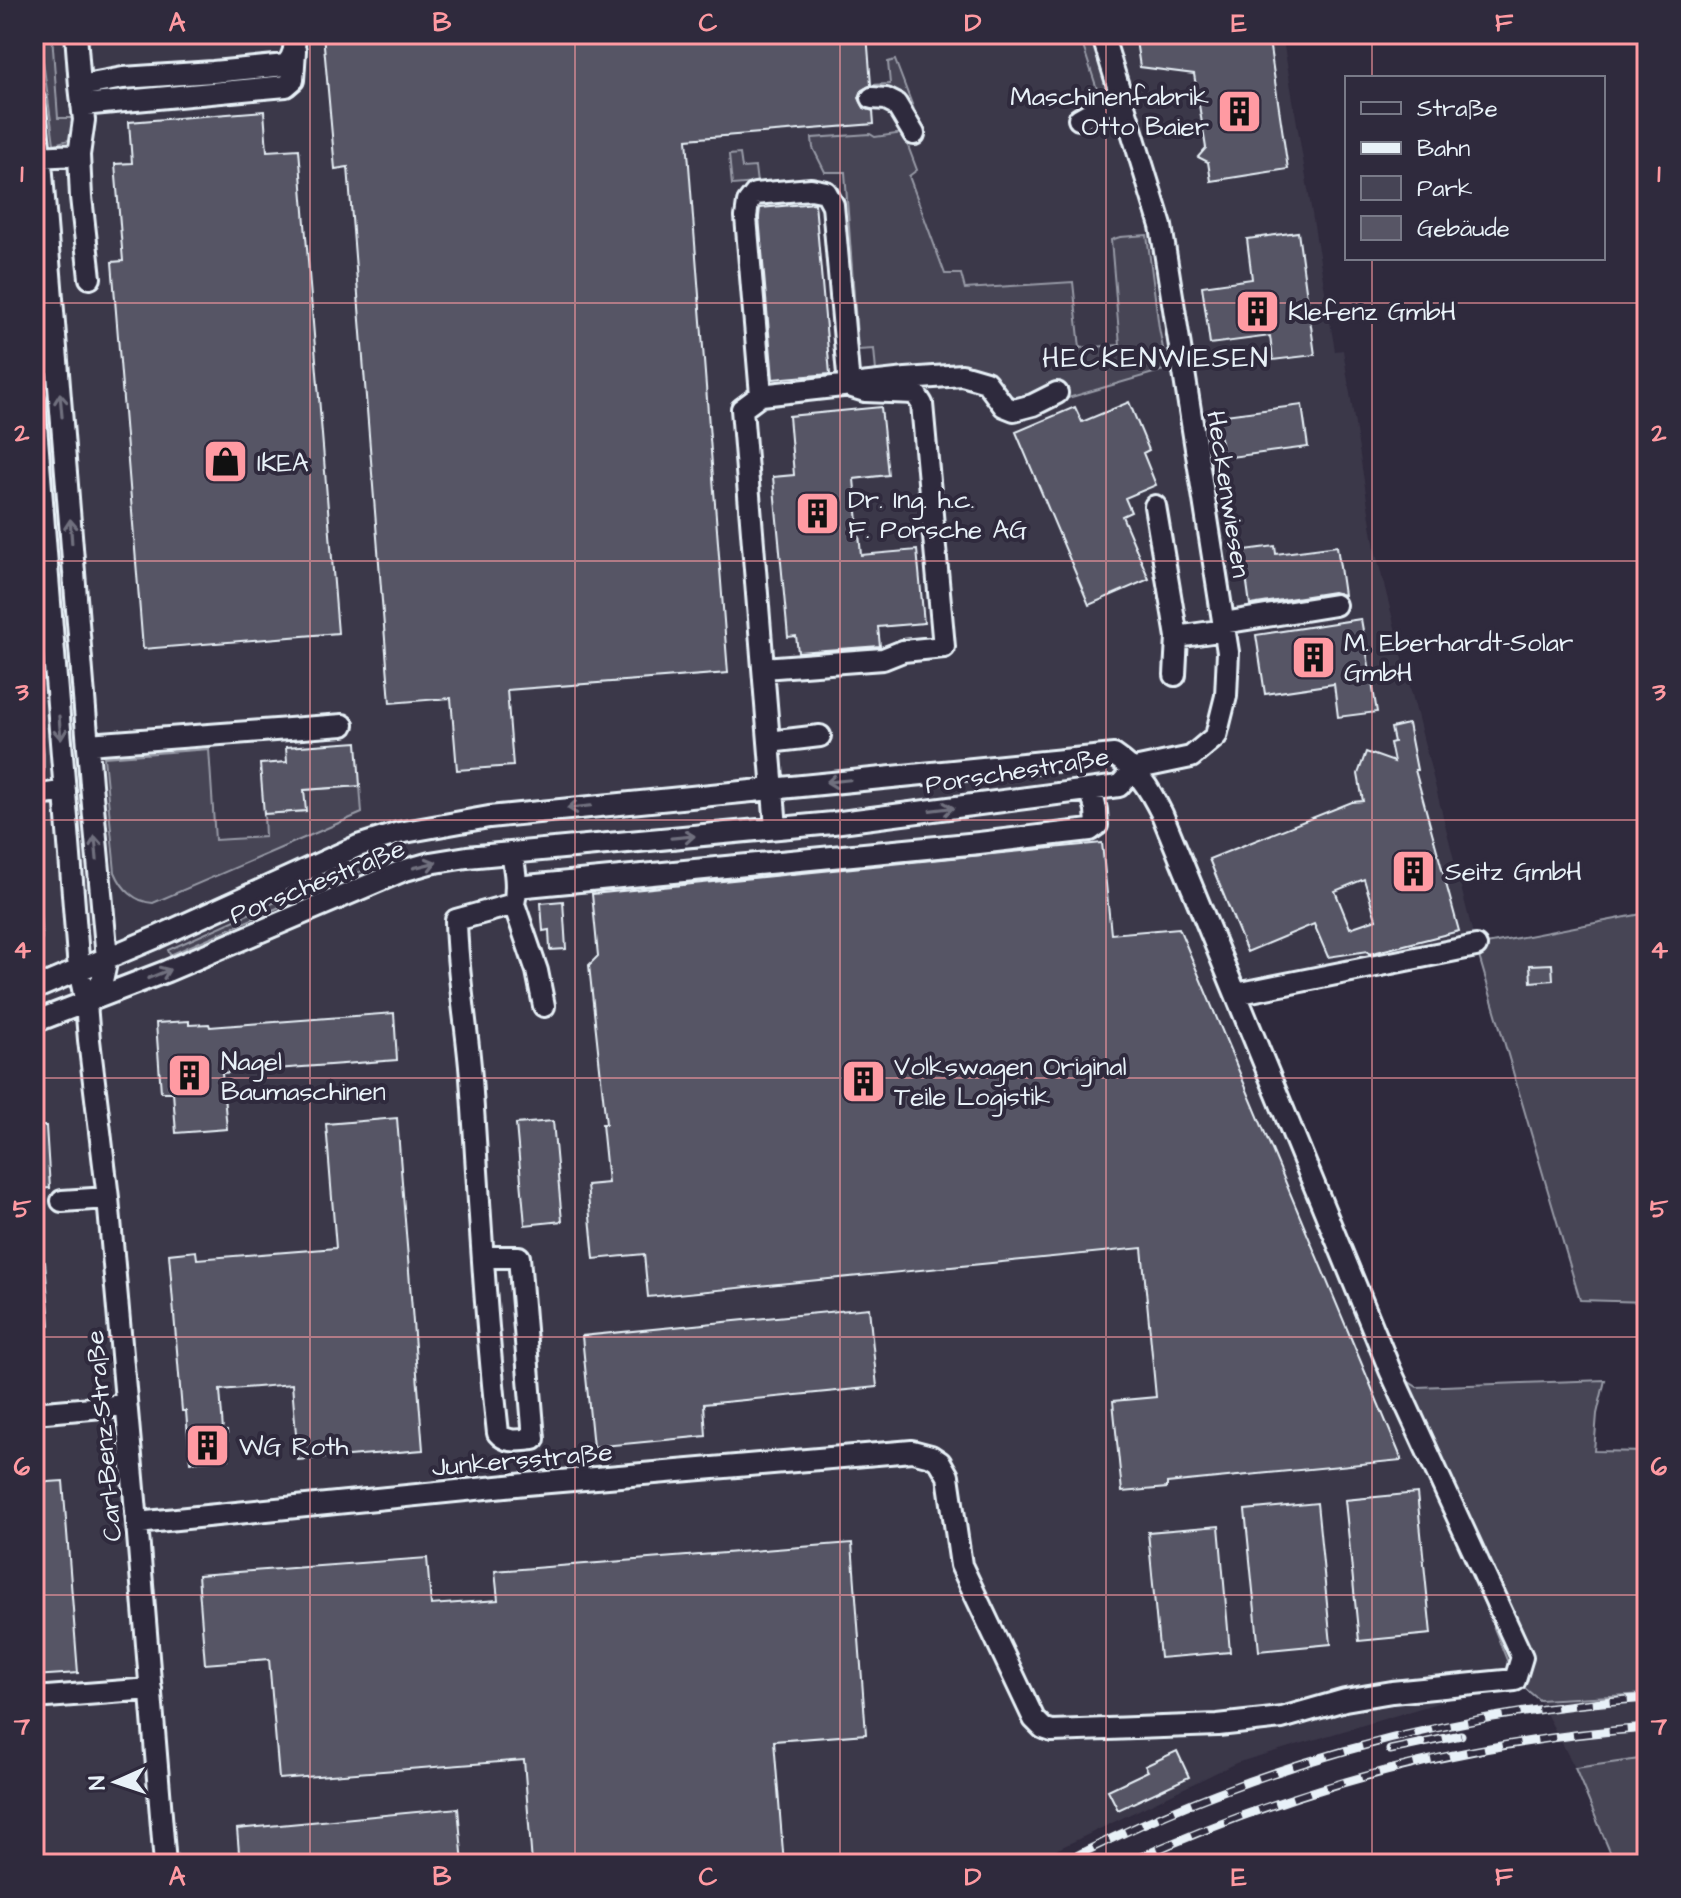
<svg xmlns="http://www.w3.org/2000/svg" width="1681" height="1898" viewBox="0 0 1681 1898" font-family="'Architects Daughter',sans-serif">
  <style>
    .built { fill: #3b3749 }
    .green { fill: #464455; stroke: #979aa6; stroke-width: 2 }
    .building { fill: #575565; stroke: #e8f1f8; stroke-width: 2; fill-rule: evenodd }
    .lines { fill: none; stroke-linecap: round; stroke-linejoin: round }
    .minor-casing { stroke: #e8f1f8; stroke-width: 26 }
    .minor { stroke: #2f2a3d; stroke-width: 20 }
    .rail-casing { stroke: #e8f1f8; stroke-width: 9 }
    .rail { stroke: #2f2a3d; stroke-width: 6; stroke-dasharray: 18; stroke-linecap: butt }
    .oneway { stroke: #70707e }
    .grid { fill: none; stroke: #ff9aa2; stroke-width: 2; stroke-opacity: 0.55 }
    .labels { text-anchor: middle; stroke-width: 8; stroke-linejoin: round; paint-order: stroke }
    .poi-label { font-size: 26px; fill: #e8f1f8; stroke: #2f2a3d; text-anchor: start }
    .street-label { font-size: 26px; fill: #e8f1f8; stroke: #2f2a3d }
    .neighbourhood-label { font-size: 28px; letter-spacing: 2px; fill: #e8f1f8; stroke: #2f2a3d }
    .neatline { fill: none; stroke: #ff9aa2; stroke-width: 3 }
    .grid-label { font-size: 26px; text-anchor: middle; font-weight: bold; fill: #ff9aa2 }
  </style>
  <rect width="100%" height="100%" fill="#2f2a3d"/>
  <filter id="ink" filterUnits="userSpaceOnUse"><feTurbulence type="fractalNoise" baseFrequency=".0125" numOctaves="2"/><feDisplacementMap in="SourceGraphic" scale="16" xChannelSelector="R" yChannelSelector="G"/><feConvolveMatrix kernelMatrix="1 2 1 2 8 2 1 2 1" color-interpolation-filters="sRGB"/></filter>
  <g filter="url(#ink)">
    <path class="built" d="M34,34H1282L1335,351L1343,350L1375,549L1476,946L1237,994L1515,1680L1236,1763L1027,1864H34Z
      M1647,1694V1758L1575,1768L1539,1700Z"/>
    <path class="green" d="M42,34H52L58,118H71C77,125 74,132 69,140L54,144L42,53Z
      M1079,34H1090L1110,92L1099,95Z
      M895,60L916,115L913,116C900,90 902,89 872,90L871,85L890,84L888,62Z
      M903,133L917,170L909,176L945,274H961L965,289L1073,282L1080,348L1120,345L1111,240L1120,237L1147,235L1159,328L1167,369L1068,398L1060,381C1048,386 1033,396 1020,397C997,400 998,371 976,368C943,365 909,369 876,371L874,349L858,350L845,172H825L813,148L812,138L870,134L875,137Z
      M740,154L742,168L755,167L757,183L732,185L729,155Z
      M66,608L93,922L87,924L61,609Z
      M34,649L44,754V771L38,779L34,729Z
      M209,749L215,840L265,837L264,814L305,811L304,790L360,786L362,813L153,903C135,902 122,889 115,872L104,757Z
      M34,838L42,938L38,950L34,953Z
      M376,857L378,864L170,955L168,950Z
      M1647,913V1302L1580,1300L1476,946Z
      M1390,1370L1417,1387L1605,1380L1597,1414L1594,1451L1647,1452V1694L1539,1700L1515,1680Z
      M1647,1758V1864H1615L1575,1768Z"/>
    <path class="building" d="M323,34H867L871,85L862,90L859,98L864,108L873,111L874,124L687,139L728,673L507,690L513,766L457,770L451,698L390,703L348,167L335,169Z
      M1135,34H1268L1288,169L1211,181L1208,162L1198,157L1206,148L1194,74L1140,67Z
      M264,111L267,151L299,149L338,633L143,649L112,262L123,261L115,164L132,163L129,122Z
      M815,203L830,374L773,379L759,217L760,208Z
      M1298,232L1315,355L1273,360L1270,336L1210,344L1202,286L1252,279L1247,239Z
      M1129,402L1149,450L1143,453L1156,485L1125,498L1131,512L1122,516L1149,579L1089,605L1016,432L1075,407L1082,422Z
      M1302,405L1308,447L1223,458L1217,416Z
      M881,407L888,475L854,479L861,555L917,550L924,623L878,627L880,646L798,652L796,636L788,637L773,477L794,475L789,416Z
      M1275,546L1276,554L1337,546L1344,595L1333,592L1250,605L1246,576L1241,577L1237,551Z
      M1361,619L1377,712L1338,717L1334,684L1265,694L1256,635Z
      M1408,724L1417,770H1415L1459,931L1369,954L1368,951L1328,957L1314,924L1247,952L1209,859L1352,802L1363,801L1358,774L1366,752L1394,762L1390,743L1394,742L1391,728ZM1364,879L1376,919L1350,928L1335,891Z
      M357,742L360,786L304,790L306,811L264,814L260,764L287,762L286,747Z
      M1102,843L1111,934L1179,928L1402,1460L1167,1483V1488L1122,1492L1113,1401L1156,1397L1142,1248L648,1297L644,1254L594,1259L587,1185L608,1183L602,1124H606L589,965L598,956L592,894Z
      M563,901L566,949L550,950L549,930L543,931L541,903Z
      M1552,964L1553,980L1531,982L1530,965Z
      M394,1013L397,1060L222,1073L227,1129L176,1133L173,1092H161L156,1023L189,1021V1025L209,1024L210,1027Z
      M397,1118L423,1450L298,1460L292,1384L220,1390L223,1431H227L229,1459L190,1462L186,1411H182L169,1254L196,1251L197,1259L336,1248L326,1124Z
      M553,1121L562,1221L525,1225L516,1124Z
      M34,1126H46L50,1188L34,1189Z
      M34,1262H45L50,1325L34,1327Z
      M869,1308L877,1387L704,1404L706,1436L593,1447L582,1336Z
      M63,1481L78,1673L34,1676V1483Z
      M1417,1493L1431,1634L1359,1641L1345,1500Z
      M1317,1503L1331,1644L1259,1651L1245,1510Z
      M1219,1526L1230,1652L1160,1658L1148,1532Z
      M852,1543L866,1734L774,1741L784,1864H532L524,1760L279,1779L269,1659L205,1664L198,1575L427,1558L431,1605L498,1600L495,1571Z
      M1177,1751L1189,1777L1118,1810L1108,1790L1148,1771L1145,1766Z
      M458,1808L463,1864H240L237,1829Z"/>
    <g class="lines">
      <defs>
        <path id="minor" d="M76,34L80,86
          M1102,34L1161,226L1228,652L1226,696L1216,736L1191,757L1134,769
          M872,98L886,99L896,104L914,134
          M34,100L42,174L91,784L107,958L102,981L86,1003
          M82,105L286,86L293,80L295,50
          M1079,119L1100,107L1122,98
          M79,155L81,197L90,278
          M34,157L79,155L84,120L80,86L123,78L213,72L286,65C295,55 295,47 294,34
          M761,395L746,217L748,203L755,194L811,189L826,192L833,205L849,386L865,391L915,393L922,404L944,647L903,651L883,659L763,668
          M34,400L79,970L86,1003L89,1040L108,1198L137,1523L165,1864
          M1155,506L1177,637L1225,630
          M1223,623L1335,605
          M1175,675L1177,637
          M769,742L820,736
          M88,744L343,725
          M34,796L65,791
          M776,828L742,409L761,395L906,379L962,375L986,382L1004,406L1014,410L1033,405L1057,393
          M516,887L979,843L1090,830L1097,825L1096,810L1091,790
          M514,904L537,971L544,1006
          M34,989L157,937L358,846L399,833L489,817L1114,755C1139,772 1148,786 1162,814L1390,1370L1522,1657L1515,1680L1392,1692L1345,1700L1282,1718L1218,1725L1052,1731L1043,1728L1034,1719L961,1565L948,1476L940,1462L931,1456L912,1451L526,1484L137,1523
          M1236,994L1476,946
          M34,1022L167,971L402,871L430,863L467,857L833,823L1119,786L1134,769
          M62,1201L108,1198
          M484,1257H519L534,1439C520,1440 507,1444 498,1433C485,1315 479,1197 471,1078C467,1025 457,973 456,920L514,904C518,887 515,870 512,853
          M34,1413L126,1405
          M34,1698L151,1689"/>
      </defs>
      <use href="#minor" class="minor-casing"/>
      <use href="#minor" class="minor"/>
      <defs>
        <path id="rail" d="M1390,1750L1461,1735
          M1061,1864C1243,1768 1442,1713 1647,1698
          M1125,1864C1292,1788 1463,1741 1647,1728"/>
      </defs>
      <use href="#rail" class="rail-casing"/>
      <use href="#rail" class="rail"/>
    </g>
    <defs><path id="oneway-shaft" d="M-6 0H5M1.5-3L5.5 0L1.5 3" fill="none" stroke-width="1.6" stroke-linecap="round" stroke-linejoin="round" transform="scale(2)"/></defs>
    <g class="oneway">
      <use href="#oneway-shaft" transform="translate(61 405) rotate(-95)"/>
      <use href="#oneway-shaft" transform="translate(71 531) rotate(-94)"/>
      <use href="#oneway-shaft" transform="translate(60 728) rotate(85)"/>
      <use href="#oneway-shaft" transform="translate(838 781) rotate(174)"/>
      <use href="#oneway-shaft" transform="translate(579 807) rotate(174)"/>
      <use href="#oneway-shaft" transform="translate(942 809) rotate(-7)"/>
      <use href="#oneway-shaft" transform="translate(683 837) rotate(-5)"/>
      <use href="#oneway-shaft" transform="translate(96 848) rotate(-95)"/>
      <use href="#oneway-shaft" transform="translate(425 865) rotate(-14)"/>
      <use href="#oneway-shaft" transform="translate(159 974) rotate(-22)"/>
    </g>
  </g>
  <path class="grid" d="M310,34V1864M575,34V1864M840,34V1864M1106,34V1864M1372,34V78M1372,258V1864M34,303H1647M34,561H1647M34,820H1647M34,1078H1647M34,1337H1647M34,1595H1647"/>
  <defs>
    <symbol id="building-square" viewBox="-11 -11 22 22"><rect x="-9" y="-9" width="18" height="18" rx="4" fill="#ff9aa2" stroke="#2f2a3d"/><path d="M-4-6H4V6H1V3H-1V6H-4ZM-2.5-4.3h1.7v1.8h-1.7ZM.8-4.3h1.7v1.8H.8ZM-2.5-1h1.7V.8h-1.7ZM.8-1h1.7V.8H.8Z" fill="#111"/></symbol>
    <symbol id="shop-square" viewBox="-11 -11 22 22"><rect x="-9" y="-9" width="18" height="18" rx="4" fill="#ff9aa2" stroke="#2f2a3d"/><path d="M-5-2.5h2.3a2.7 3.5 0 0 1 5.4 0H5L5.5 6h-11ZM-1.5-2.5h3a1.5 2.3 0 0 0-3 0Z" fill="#111"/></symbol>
  </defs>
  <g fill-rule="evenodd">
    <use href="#building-square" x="1214" y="86" width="51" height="51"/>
    <use href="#building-square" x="1232" y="286" width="51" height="51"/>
    <use href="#shop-square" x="200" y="436" width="51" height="51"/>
    <use href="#building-square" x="792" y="488" width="51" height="51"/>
    <use href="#building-square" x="1288" y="632" width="51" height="51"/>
    <use href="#building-square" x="1388" y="846" width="51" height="51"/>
    <use href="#building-square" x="164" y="1050" width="51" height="51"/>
    <use href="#building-square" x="838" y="1056" width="51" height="51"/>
    <use href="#building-square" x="182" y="1420" width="51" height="51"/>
  </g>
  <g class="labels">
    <g class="poi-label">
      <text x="1209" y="105" text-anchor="end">Maschinenfabrik<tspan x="1209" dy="30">Otto Baier</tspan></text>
      <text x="1288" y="320">Klefenz GmbH</text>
      <text x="257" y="471">IKEA</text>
      <text x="848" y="508">Dr. Ing. h.c.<tspan x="848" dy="30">F. Porsche AG</tspan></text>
      <text x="1344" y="651">M. Eberhardt-Solar<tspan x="1344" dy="30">GmbH</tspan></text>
      <text x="1445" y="880">Seitz GmbH</text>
      <text x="221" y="1070">Nagel<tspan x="221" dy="30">Baumaschinen</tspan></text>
      <text x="894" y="1075">Volkswagen Original<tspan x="894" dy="30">Teile Logistik</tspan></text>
      <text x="239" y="1455">WG Roth</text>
    </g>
    <g class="street-label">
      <text transform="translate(1229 494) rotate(81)" y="9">Heckenwiesen</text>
      <text transform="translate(1017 770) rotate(-9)" y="9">Porschestraße</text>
      <text transform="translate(317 881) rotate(-22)" y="9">Porschestraße</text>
      <text transform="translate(103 1436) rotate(-95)" y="9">Carl-Benz-Straße</text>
      <text transform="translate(522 1459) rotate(-5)" y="9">Junkersstraße</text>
    </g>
    <g class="neighbourhood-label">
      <text x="1156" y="367">HECKENWIESEN</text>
    </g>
  </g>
  <rect width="1681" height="1898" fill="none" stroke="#2f2a3d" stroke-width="88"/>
  <rect x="1345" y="76" width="260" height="184" fill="#2f2a3d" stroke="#797a88" stroke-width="2"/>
  <rect x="1361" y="102" width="40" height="12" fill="#2f2a3d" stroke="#797a88" stroke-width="2"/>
  <text x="1417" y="116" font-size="24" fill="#e8f1f8">Straße</text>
  <rect x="1361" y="142" width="40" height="12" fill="#e8f1f8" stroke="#797a88" stroke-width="2"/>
  <text x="1417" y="156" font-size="24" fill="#e8f1f8">Bahn</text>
  <rect x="1361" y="176" width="40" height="24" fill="#464455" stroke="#797a88" stroke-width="2"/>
  <text x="1417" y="196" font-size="24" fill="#e8f1f8">Park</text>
  <rect x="1361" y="216" width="40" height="24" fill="#575565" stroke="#797a88" stroke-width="2"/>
  <text x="1417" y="236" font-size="24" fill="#e8f1f8">Gebäude</text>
  <g transform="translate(116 1782) rotate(267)" stroke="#2f2a3d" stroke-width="6" paint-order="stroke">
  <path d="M0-6L14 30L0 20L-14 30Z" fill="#e8f1f8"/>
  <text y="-12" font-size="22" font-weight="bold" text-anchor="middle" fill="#e8f1f8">N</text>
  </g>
  <rect x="44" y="44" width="1593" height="1810" class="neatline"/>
  <g class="grid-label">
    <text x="177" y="31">A</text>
    <text x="442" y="31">B</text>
    <text x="708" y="31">C</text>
    <text x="973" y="31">D</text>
    <text x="1239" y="31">E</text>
    <text x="1504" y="31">F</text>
    <text x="22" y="182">1</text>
    <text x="1659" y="182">1</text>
    <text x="22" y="441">2</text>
    <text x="1659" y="441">2</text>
    <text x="22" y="700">3</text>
    <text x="1659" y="700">3</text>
    <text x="22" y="958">4</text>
    <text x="1659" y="958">4</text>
    <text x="22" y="1217">5</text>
    <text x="1659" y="1217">5</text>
    <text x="22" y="1475">6</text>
    <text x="1659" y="1475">6</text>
    <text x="22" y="1734">7</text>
    <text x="1659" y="1734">7</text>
    <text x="177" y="1885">A</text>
    <text x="442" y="1885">B</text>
    <text x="708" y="1885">C</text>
    <text x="973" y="1885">D</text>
    <text x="1239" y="1885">E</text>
    <text x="1504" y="1885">F</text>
  </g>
</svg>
